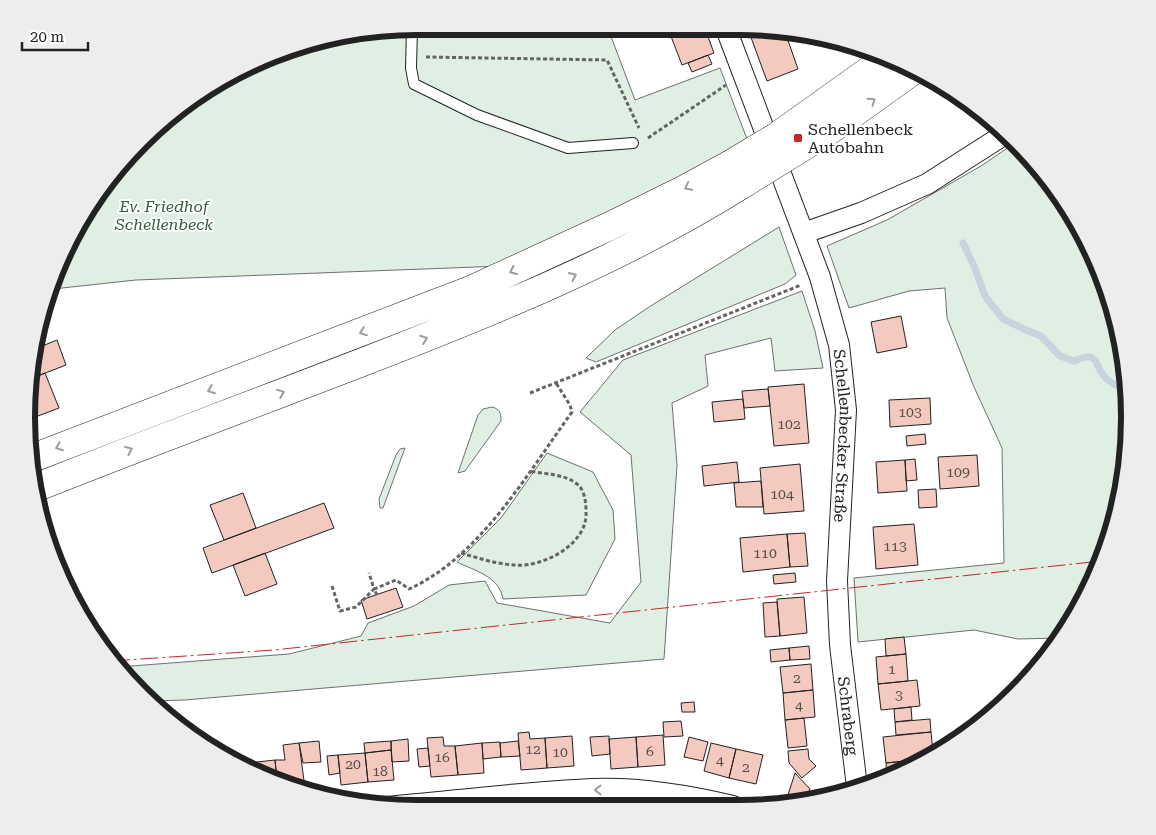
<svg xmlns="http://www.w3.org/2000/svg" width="1156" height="835" viewBox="0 0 1156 835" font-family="'Roboto Serif',serif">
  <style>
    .green { fill: #e0efe3; stroke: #6f6f6f }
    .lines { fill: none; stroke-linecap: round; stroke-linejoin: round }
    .stream { stroke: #c7d3dd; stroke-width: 7 }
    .building { fill: #f3c9c0; stroke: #222 }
    .service-casing { stroke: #222; stroke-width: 12 }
    .minor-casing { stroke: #222; stroke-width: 22 }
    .motorway-casing { stroke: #222; stroke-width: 29 }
    .path { stroke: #646464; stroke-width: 3; stroke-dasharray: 4 2.5; stroke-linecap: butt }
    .service { stroke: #fff; stroke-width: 10 }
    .minor { stroke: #fff; stroke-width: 20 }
    .motorway { stroke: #fff; stroke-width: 28 }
    .motorway-bridge-casing { stroke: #222; stroke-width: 29; stroke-linecap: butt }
    .motorway-bridge { stroke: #fff; stroke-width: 28 }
    .power { stroke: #c62828; stroke-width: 1; stroke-dasharray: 18 4 2.5 4; stroke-linecap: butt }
    .oneway { stroke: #9c9c9c }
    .poi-dot { fill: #c62828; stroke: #fff; stroke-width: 2 }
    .labels { text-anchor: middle; stroke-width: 4; stroke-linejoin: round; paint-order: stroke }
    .number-label { font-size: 14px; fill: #564c4a }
    .poi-label { font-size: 16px; fill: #222; stroke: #fff; text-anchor: start }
    .park-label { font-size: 16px; font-style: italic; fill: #2f5e38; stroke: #fff }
    .street-label { font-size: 16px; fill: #222; stroke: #fff }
    .rim { fill: none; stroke: #222; stroke-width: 6 }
  </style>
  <rect width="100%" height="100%" fill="#fff"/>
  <path class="green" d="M418,26H607L635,100L720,68L747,139L723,157L502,266L136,280L53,289L66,245L124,159L200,92L316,40Z
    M1012,145L1049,179L1089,244L1116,316L1129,392L1126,468L1109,543L1077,613L1059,638L1018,639L974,630L858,642L854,578L1004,563L1002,448L974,387L947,318L945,288L909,291L849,308L827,246L887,220L981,166Z
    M779,227L796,275L785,284L596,362L586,358L615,330L649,307Z
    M802,291L815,331L823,368L775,371L771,338L705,355L708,386L672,403L677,465L664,659L185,700L149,701L118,667L289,654L361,636L368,623L414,606L449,585L485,581L497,603L610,623L641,582L631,455L580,412L623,360Z
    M492,407C500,409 501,413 501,421L465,471L458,473L478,415L483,409Z
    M405,448L383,508H380L379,499L396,455L400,449Z
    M547,453L593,472L613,510L615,539L586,595L503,599C499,576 475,571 457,562L501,518Z"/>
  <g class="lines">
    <path class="stream" d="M963,243L974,266L985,296L1003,319L1026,330L1041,336L1060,356L1074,361C1101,349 1093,366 1106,378C1112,385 1123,387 1129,394"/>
  </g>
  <path class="building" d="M667,26H704L714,53L682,65Z
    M759,29L785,32L798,69L767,81L749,32Z
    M708,55L712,64L692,72L688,63Z
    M901,316L907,347L877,353L871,322Z
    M57,340L66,365L30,379V366L35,349Z
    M45,373L59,408L30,419V379Z
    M804,384L809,443L774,446L768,387Z
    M768,389L770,406L744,408L742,391Z
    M930,398L931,424L890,427L889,400Z
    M743,399L745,419L714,422L712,402Z
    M925,434L926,444L907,446L906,436Z
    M977,455L979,486L940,489L938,457Z
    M915,459L917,480L906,481L905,460Z
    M905,460L907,491L878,493L876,462Z
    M737,462L739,482L704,486L702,466Z
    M800,464L804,511L764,514L760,468Z
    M761,481L763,507H736L734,483Z
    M936,489L937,507L919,508L918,490Z
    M243,493L256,528L224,540L210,505Z
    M324,503L334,528L212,573L203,548Z
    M914,524L918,565L876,569L873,527Z
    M805,533L808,566L790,567L787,534Z
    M787,534L790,567L743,572L740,538Z
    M265,553L277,584L245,596L233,565Z
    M795,573L796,582L774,584L773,575Z
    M396,588L403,607L367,619L361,600Z
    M804,597L807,633L780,636L777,599Z
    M777,602L780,636L765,637L763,603Z
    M904,637L906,654L886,656L885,639Z
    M809,646L810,659L790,660L789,648Z
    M789,648L790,660L771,662L770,650Z
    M906,654L908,681L878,684L876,657Z
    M811,664L813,690L783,693L780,667Z
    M917,680L920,706L881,710L878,684Z
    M813,690L815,717L785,720L783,693Z
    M694,702L695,712H682L681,703Z
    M911,707L912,720L895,722L894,709Z
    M804,718L807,746L788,748L785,720Z
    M930,719L931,732L896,735L895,722Z
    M681,721L683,736L664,737L663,722Z
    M529,732L530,739L545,738L547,768L521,770L518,733Z
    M931,732L933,753L922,759L886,763L883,737Z
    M663,735L665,765L638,767L636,737Z
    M572,736L574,766L547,768L545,738Z
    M609,736L610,754L592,756L590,737Z
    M443,737L444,746H455L458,775L431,777L427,738Z
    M636,737L638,767L611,769L609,739Z
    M689,737L708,742L703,761L684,757Z
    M408,739L409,761L392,762L391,741Z
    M319,741L321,762L303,763L299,743Z
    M391,741V750L365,753L364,743Z
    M518,741L520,756L501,757L500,743Z
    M500,742L501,757L483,759L482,743Z
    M299,743L305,788L295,789L277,781L275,760H285L283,745Z
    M482,743L484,773L458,775L455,746Z
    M711,743L736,749L729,778L704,771Z
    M428,748L430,766L419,767L417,749Z
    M736,749L763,755L756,784L729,778Z
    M808,749L809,759L816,766L802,778L789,763L788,751Z
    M391,750L394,780L368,782L365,753Z
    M365,753L368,782L341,785L338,755Z
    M338,755L340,773L329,775L327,756Z
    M275,760L277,781L249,768L248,763Z
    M916,760V763L887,779L886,763Z
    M795,773L810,789L805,801L800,803L787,798Z"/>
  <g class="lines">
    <defs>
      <path id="service" d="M412,27L411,68L414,84L477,115L568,148L633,143"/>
      <g id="minor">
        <path id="s1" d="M725,26L820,277L839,345L846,410L837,581L840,645L857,787"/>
        <path d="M804,233L861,213L927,184L1002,136"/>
        <path d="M386,807C455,801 523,792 592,789C639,787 687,795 733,806"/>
      </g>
      <path id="motorway" d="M30,459L473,289L610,226L685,189L731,164
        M35,488C145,444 257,403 368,360C497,310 625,258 743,184"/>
    </defs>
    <use href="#service" class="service-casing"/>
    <use href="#minor" class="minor-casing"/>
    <use href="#motorway" class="motorway-casing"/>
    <path class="path" d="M426,57L607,60L639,128
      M648,138L726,85
      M530,393L801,285
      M461,553C478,558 496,564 514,565C543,568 588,544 586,512C586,503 585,490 577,484C565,474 544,474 529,471
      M332,586L340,611L356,607L374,589L369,573
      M377,595L374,589L396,580L409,589C480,557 527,474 572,412L570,405L556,383"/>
    <use href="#service" class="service"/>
    <use href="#minor" class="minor"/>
    <use href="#motorway" class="motorway"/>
    <defs>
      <path id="motorway-bridge" d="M731,164L776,137L884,60
        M743,184L830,130L911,72"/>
    </defs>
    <use href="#motorway-bridge" class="motorway-bridge-casing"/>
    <use href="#motorway-bridge" class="motorway-bridge"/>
    <path class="power" d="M112,661L274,650L1101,561"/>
  </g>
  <defs><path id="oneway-chevron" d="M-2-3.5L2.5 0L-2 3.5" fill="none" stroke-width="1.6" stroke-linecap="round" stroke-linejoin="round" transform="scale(1.25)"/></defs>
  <g class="oneway">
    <use href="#oneway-chevron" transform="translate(872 101) rotate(-35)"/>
    <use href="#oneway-chevron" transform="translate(688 187) rotate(152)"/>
    <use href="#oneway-chevron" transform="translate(513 271) rotate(156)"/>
    <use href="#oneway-chevron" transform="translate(573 276) rotate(-24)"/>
    <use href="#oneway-chevron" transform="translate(363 332) rotate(159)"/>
    <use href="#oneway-chevron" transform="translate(424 339) rotate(-21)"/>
    <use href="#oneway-chevron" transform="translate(211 390) rotate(159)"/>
    <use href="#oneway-chevron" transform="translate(281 393) rotate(-21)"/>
    <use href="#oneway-chevron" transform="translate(59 447) rotate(159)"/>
    <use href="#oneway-chevron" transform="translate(129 450) rotate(-22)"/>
    <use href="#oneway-chevron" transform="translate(598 790) rotate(-180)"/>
  </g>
  <rect class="poi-dot" x="793" y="133" width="10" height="10" rx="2.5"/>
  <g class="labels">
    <g class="number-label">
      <text x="910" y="417">103</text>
      <text x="789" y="429">102</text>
      <text x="958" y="477">109</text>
      <text x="782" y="499">104</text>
      <text x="895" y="551">113</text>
      <text x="765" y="558">110</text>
      <text x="892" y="674">1</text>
      <text x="797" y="683">2</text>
      <text x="899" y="700">3</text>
      <text x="799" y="710">4</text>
      <text x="533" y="754">12</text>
      <text x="650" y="756">6</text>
      <text x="560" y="757">10</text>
      <text x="442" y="762">16</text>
      <text x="720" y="765">4</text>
      <text x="353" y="769">20</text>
      <text x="746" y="772">2</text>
      <text x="380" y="776">18</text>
    </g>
    <g class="poi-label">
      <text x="808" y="135">Schellenbeck<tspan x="808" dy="18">Autobahn</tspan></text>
    </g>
    <g class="park-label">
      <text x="164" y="212">Ev. Friedhof<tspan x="164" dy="18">Schellenbeck</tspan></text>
    </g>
    <g class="street-label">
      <text dy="6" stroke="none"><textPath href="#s1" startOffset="430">Schellenbecker Straße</textPath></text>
      <text dy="6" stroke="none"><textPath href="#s1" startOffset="711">Schraberg</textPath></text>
    </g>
  </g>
  <path d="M0 0H1156V835H0ZM417 35H739A382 382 0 0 1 1121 417V418A382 382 0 0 1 739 800H417A382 382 0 0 1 35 418V417A382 382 0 0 1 417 35Z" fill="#ededed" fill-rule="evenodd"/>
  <path class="rim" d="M417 35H739A382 382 0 0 1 1121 417V418A382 382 0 0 1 739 800H417A382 382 0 0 1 35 418V417A382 382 0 0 1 417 35Z"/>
  <path d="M22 42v8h66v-8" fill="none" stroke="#222222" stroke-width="2.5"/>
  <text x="30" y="42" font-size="15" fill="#222222" stroke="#ffffff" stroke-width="4" paint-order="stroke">20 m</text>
</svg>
